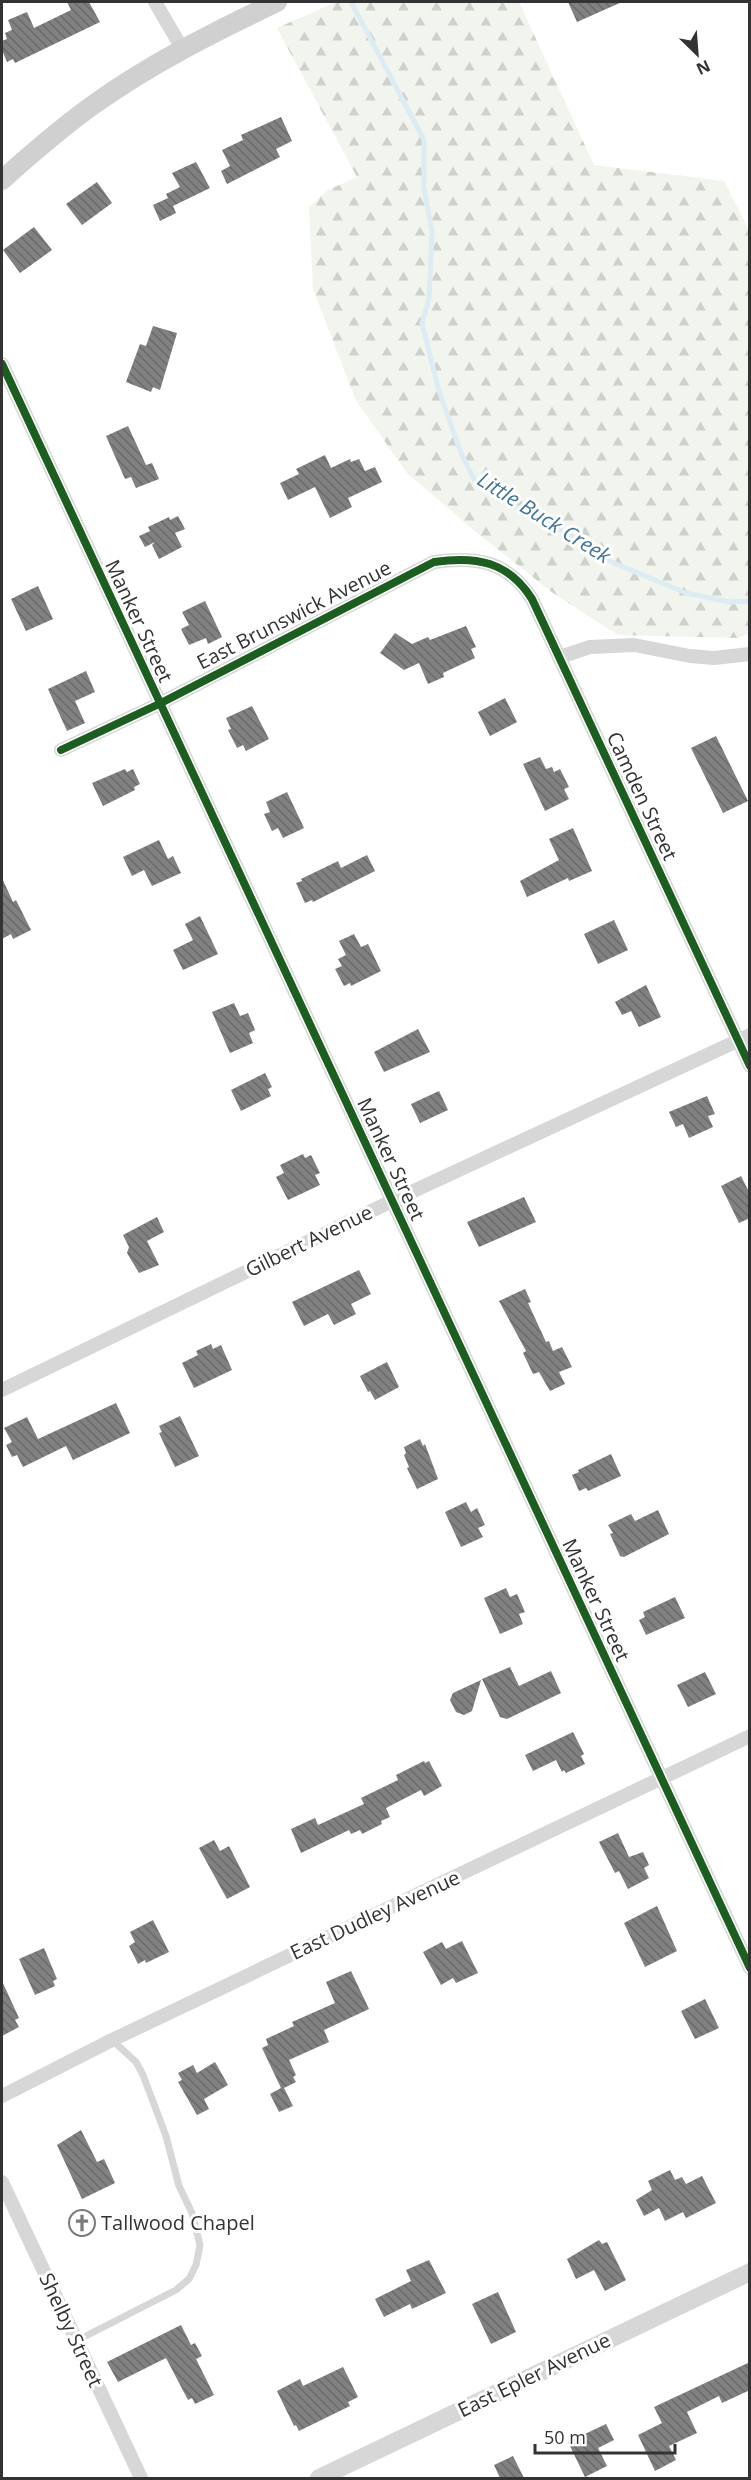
<svg xmlns="http://www.w3.org/2000/svg" width="751" height="2480" viewBox="0 0 751 2480" font-family="'Open Sans',sans-serif">
  <style>
    .forest { fill: url(#forest-firs) }
    .lines { fill: none; stroke-linecap: round; stroke-linejoin: round }
    .stream { stroke: #ddebf3; stroke-width: 5 }
    .building { fill: url(#building-back-hatch) }
    .service { stroke: #d7d7d7; stroke-width: 7 }
    .minor { stroke: #d7d7d7; stroke-width: 14 }
    .tertiary { stroke: #d7d7d7; stroke-width: 18 }
    .secondary { stroke: #d0d0d0; stroke-width: 20 }
    .cycleway-casing { stroke: #fff; stroke-width: 11 }
    .cycleway { stroke: #1b5e20; stroke-width: 8 }
    .labels { text-anchor: middle; stroke-width: 6; stroke-linejoin: round; paint-order: stroke }
    .street-label { font-size: 20px; fill: #333; stroke: #fff }
    .poi-label { font-size: 20px; fill: #333; stroke: #fff; text-anchor: start }
    .water-label { font-size: 21px; font-style: italic; fill: #3f7597; stroke: #fff }
  </style>
  <defs>
    <pattern id="forest-firs" width="22" height="20" patternUnits="userSpaceOnUse" patternTransform="scale(1.5)"><rect width="22" height="20" fill="#f1f5ed"/><path d="M5 1l3.5 6h-7zM16 11l3.5 6h-7z" fill="#cfd2cc"/></pattern>
    <pattern id="building-back-hatch" width="6" height="6" patternUnits="userSpaceOnUse" patternTransform="scale(1.5)"><rect width="6" height="6" fill="#818181"/><path d="M-1 5l2 2M0 0l6 6M5-1l2 2" fill="none" stroke="#6a6a6a"/></pattern>
  </defs>
  <rect width="100%" height="100%" fill="#fff"/>
  <path class="forest" d="M336,2H519L594,165L724,181L749,231V633L739,638L618,635L553,593L477,533L407,473L355,399L313,289L309,207L328,190L357,177L277,28Z"/>
  <g class="lines">
    <path class="stream" d="M351,2L424,140V188L432,231L429,299L422,323L439,391L461,453L474,479L499,498L572,536L614,563L686,593L730,602L750,601"/>
  </g>
  <path class="building" d="M67,2H89L100,22L15,63L13,59L7,62L2,50V41L7,39L5,33L12,30L8,20L27,12L34,28L71,10Z
    M568,2H622L577,22Z
    M281,117L292,141L276,149L280,157L227,184L221,171L230,166L222,150L243,140L241,135Z
    M196,162L210,188L173,206L176,213L160,221L153,205L168,198L166,194L180,187L172,173Z
    M97,182L112,203L82,225L66,204Z
    M34,227L52,250L20,273L3,250Z
    M153,326L177,333L160,390L153,387L151,392L126,382L140,344L146,346Z
    M128,426L146,465L152,463L159,479L136,488L131,477L125,479L106,436Z
    M325,455L331,468L350,459L351,462L359,459L365,471L375,467L382,482L348,498L352,507L330,518L315,487L288,500L280,483L299,474L296,469Z
    M178,516L185,529L175,533L182,547L159,559L152,545L155,542L145,547L139,536L150,531L148,527L169,517L170,520Z
    M38,586L53,619L26,631L11,599Z
    M205,601L222,637L208,644L206,638L189,645L181,629L189,625L182,612Z
    M466,626L476,647L471,649L475,658L443,673L444,677L428,684L419,663L404,670L380,653L395,633L412,644L428,637L430,640Z
    M86,671L95,692L75,701L85,723L67,731L48,689Z
    M505,698L517,722L490,736L478,712Z
    M252,706L269,739L246,751L243,745L237,748L228,730L231,729L226,718Z
    M716,736L748,801L723,813L691,748Z
    M540,757L546,769L552,767L554,772L560,769L569,787L564,789L569,799L545,811L523,764Z
    M125,769L127,772L133,769L140,784L134,787L135,790L103,806L92,783Z
    M287,792L304,828L283,838L278,828L272,831L264,814L270,812L266,802Z
    M573,828L592,871L569,881L568,878L527,897L520,881L559,860L549,839Z
    M159,840L168,859L173,856L181,873L152,886L144,870L132,876L123,857Z
    M367,855L375,871L313,902L312,900L305,903L296,883L302,881L301,879L338,861L341,868Z
    M2,878L13,902L16,900L31,930L13,939L11,934L2,939Z
    M200,916L218,954L183,970L173,950L193,940L185,924Z
    M614,920L628,950L598,964L584,934Z
    M354,934L361,947L368,944L381,971L351,986L350,983L344,986L335,969L342,966L338,959L346,955L339,941Z
    M646,985L661,1017L639,1027L631,1011L622,1015L615,1002Z
    M234,1003L240,1016L248,1013L255,1030L249,1033L253,1043L230,1053L212,1012Z
    M418,1029L430,1052L384,1072L374,1052Z
    M265,1073L272,1087L268,1089L271,1096L241,1111L231,1090Z
    M439,1091L448,1110L420,1123L411,1104Z
    M707,1096L715,1114L708,1116L713,1127L689,1138L683,1124L676,1127L669,1112Z
    M303,1154L305,1158L311,1155L320,1173L315,1175L320,1185L288,1200L276,1177L284,1173L280,1165Z
    M741,1176L750,1194V1218L739,1223L721,1186Z
    M524,1197L536,1222L479,1247L467,1222Z
    M157,1217L164,1232L147,1241L159,1265L139,1273L127,1253L129,1247L123,1235Z
    M359,1270L371,1294L351,1304L356,1314L334,1325L328,1314L304,1326L292,1302Z
    M525,1289L531,1302L528,1303L546,1342L549,1341L553,1351L562,1347L572,1367L559,1372L565,1384L550,1391L539,1372L533,1374L523,1353L526,1351L499,1301Z
    M211,1344L213,1349L221,1345L232,1370L194,1388L182,1363L198,1355L196,1351Z
    M387,1362L399,1387L375,1400L370,1391L368,1392L360,1376Z
    M116,1403L130,1433L73,1460L66,1446L23,1467L17,1455L12,1457L6,1445L12,1442L4,1428L27,1417L38,1439Z
    M180,1416L199,1456L175,1467L159,1433L162,1432L159,1426Z
    M420,1439L423,1446L425,1444L438,1479L417,1489L407,1468L409,1467L404,1455L406,1453L404,1447Z
    M611,1454L621,1476L588,1491L586,1488L579,1491L572,1475L579,1472L578,1470Z
    M466,1502L471,1512L477,1508L485,1525L478,1528L483,1537L461,1547L445,1512Z
    M658,1510L669,1534L624,1557L620,1556L610,1534L613,1533L608,1525L631,1514L635,1521Z
    M506,1588L510,1597L517,1594L525,1612L519,1614L523,1624L500,1634L484,1598Z
    M675,1597L685,1618L646,1635L639,1620L645,1617L643,1612Z
    M510,1667L519,1686L551,1671L561,1693L507,1719L500,1717L482,1679Z
    M705,1672L716,1694L688,1707L677,1685Z
    M481,1680L472,1711L464,1715L456,1712L450,1700L453,1693Z
    M573,1732L584,1754L581,1756L585,1764L566,1773L564,1770L562,1772L556,1760L533,1771L525,1755Z
    M424,1761L425,1763L429,1761L442,1786L424,1796L421,1790L386,1808L390,1817L381,1821L382,1824L362,1834L360,1830L351,1834L349,1830L301,1853L291,1829L315,1818L318,1825L364,1804L361,1798L398,1780L396,1775Z
    M618,1833L629,1857L643,1852L649,1865L644,1868L649,1878L628,1889L619,1871L615,1873L599,1842Z
    M214,1840L220,1851L229,1846L250,1887L227,1899L199,1848Z
    M657,1906L677,1951L645,1967L624,1923Z
    M153,1920L169,1952L146,1963L145,1960L138,1964L129,1946L135,1942L130,1932Z
    M462,1941L478,1973L456,1983L453,1978L441,1985L423,1952L442,1942L446,1949Z
    M44,1948L57,1979L53,1981L55,1986L35,1995L19,1959Z
    M351,1971L369,2009L324,2030L329,2042L289,2060L296,2075L293,2077L296,2082L284,2088L293,2106L279,2112L270,2094L281,2088L262,2048L268,2045L266,2039L294,2026L292,2022L335,2003L326,1982Z
    M2,1981L19,2018L15,2020L19,2027L2,2036Z
    M705,1999L719,2028L695,2039L681,2011Z
    M215,2062L228,2085L204,2099L209,2109L197,2115L178,2082L182,2080L178,2073L193,2065L197,2073Z
    M81,2130L97,2162L104,2159L115,2183L82,2199L57,2145Z
    M670,2170L675,2180L682,2177L686,2184L702,2176L716,2203L686,2218L683,2212L665,2221L659,2208L644,2216L636,2200L652,2190L648,2181Z
    M599,2240L602,2244L607,2242L626,2280L605,2291L594,2270L576,2279L567,2259Z
    M429,2260L446,2293L412,2309L410,2304L384,2317L375,2299L411,2281L406,2270Z
    M498,2292L516,2332L491,2344L472,2304Z
    M181,2325L191,2345L195,2343L202,2356L196,2359L214,2395L195,2404L192,2398L188,2400L166,2358L118,2382L107,2362Z
    M750,2362V2390L722,2403L719,2396L687,2412L697,2433L669,2446L676,2460L655,2471L638,2435L662,2423L654,2407Z
    M343,2367L358,2397L348,2402L350,2406L299,2431L296,2425L294,2426L277,2391L300,2379L303,2386Z
    M606,2424L614,2440L598,2448L607,2466L585,2477L568,2442Z
    M513,2456L524,2478H500L494,2465Z"/>
  <g class="lines">
    <path class="service" d="M76,2341L176,2290L189,2279L196,2265L200,2245L192,2213L179,2186L166,2136L143,2075L136,2062L112,2040"/>
    <path class="minor" d="M155,2L183,50
      M2,364L750,1968
      M560,657L590,647L634,645L690,656L714,658L750,654
      M61,750L159,704L434,562C476,556 508,561 532,599L750,1066
      M2,1390L392,1201L750,1035
      M2,2096L112,2040L750,1736
      M2,2182L141,2478"/>
    <path class="tertiary" d="M319,2478L750,2272"/>
    <path class="secondary" d="M2,180C31,154 61,128 93,105C150,64 214,32 277,2"/>
    <defs>
      <path id="cycleway" d="M2,364L750,1968
        M61,750L159,704L434,562C476,556 508,561 532,599L750,1066"/>
    </defs>
    <use href="#cycleway" class="cycleway-casing"/>
    <use href="#cycleway" class="cycleway"/>
  </g>
  <defs>
    <symbol id="church-ring" viewBox="-11 -11 22 22"><circle r="9.5" fill="#fff" stroke="#7a7a7a" stroke-width="1.5"/><path d="M-1.2-6h2.4v3.5h3.3v2.4h-3.3V6h-2.4V-.1h-3.3v-2.4h3.3Z" fill="#7a7a7a"/></symbol>
  </defs>
  <g fill-rule="evenodd">
    <use href="#church-ring" x="67" y="2208" width="30" height="30"/>
  </g>
  <g class="labels">
    <g class="street-label">
      <text transform="translate(294 615) rotate(-27)" y="7">East Brunswick Avenue</text>
      <text transform="translate(139 621) rotate(65)" y="7">Manker Street</text>
      <text transform="translate(642 796) rotate(65)" y="7">Camden Street</text>
      <text transform="translate(391 1159) rotate(65)" y="7">Manker Street</text>
      <text transform="translate(309 1241) rotate(-26)" y="7">Gilbert Avenue</text>
      <text transform="translate(596 1600) rotate(65)" y="7">Manker Street</text>
      <text transform="translate(375 1915) rotate(-25)" y="7">East Dudley Avenue</text>
      <text transform="translate(71 2330) rotate(65)" y="7">Shelby Street</text>
      <text transform="translate(534 2375) rotate(-26)" y="7">East Epler Avenue</text>
    </g>
    <g class="poi-label">
      <text x="101" y="2230">Tallwood Chapel</text>
    </g>
    <g class="water-label">
      <text transform="translate(544 518) rotate(32)" y="7">Little Buck Creek</text>
    </g>
  </g>
  <rect width="751" height="2480" fill="none" stroke="#333333" stroke-width="6"/>
  <g transform="translate(697 54) rotate(155)" stroke="#ffffff" stroke-width="4.5" paint-order="stroke">
  <path d="M0-4.5L10 22L0 15L-10 22Z" fill="#333333"/>
  <text y="-9" font-size="16" font-weight="bold" text-anchor="middle" fill="#333333">N</text>
  </g>
  <path d="M535 2444v9h140v-9" fill="none" stroke="#333333" stroke-width="3"/>
  <text x="544" y="2444" font-size="18" fill="#333333" stroke="#ffffff" stroke-width="4.5" paint-order="stroke">50 m</text>
</svg>
